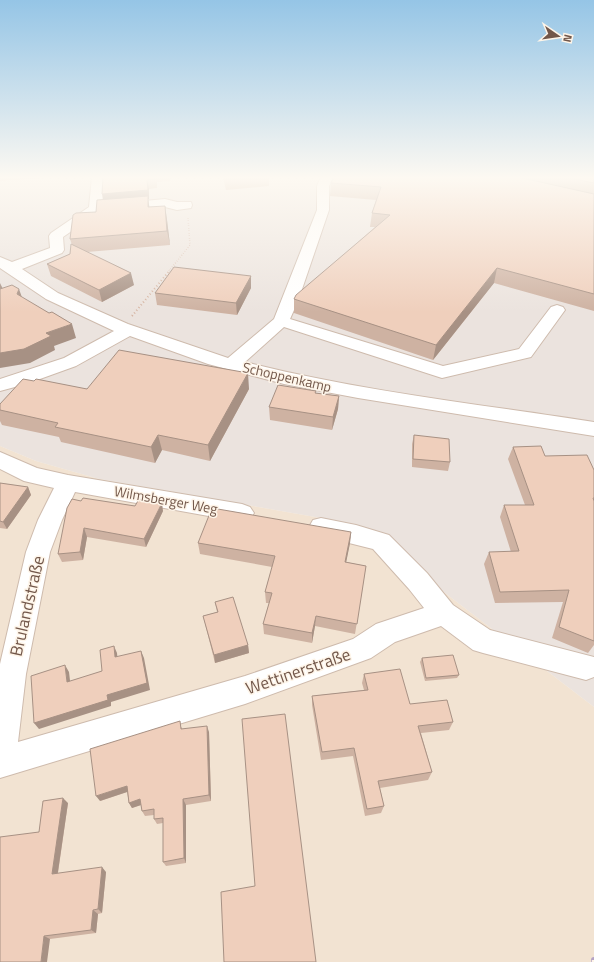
<svg xmlns="http://www.w3.org/2000/svg" width="594" height="962" viewBox="0 0 594 962" font-family="'Titillium Web',sans-serif">
  <style>
    .residential { fill: #f2e3d2 }
    .industrial { fill: #ebe3de }
    .lines { fill: none; stroke-linecap: round; stroke-linejoin: round }
    .minor-casing { stroke: #cebbad; stroke-width: 2 }
    .path-far1 { stroke: #d4b29f; stroke-width: 1.5; stroke-dasharray: 0.5 2; stroke-linecap: butt }
    .path { stroke: #d4b29f; stroke-width: 2; stroke-dasharray: 1 2.5; stroke-linecap: butt }
    .minor { fill: #fff; fill-rule: evenodd }
    .rail-casing { stroke: #b4a2c4; stroke-width: 6 }
    .rail { stroke: #fef5e9; stroke-width: 4.5; stroke-dasharray: 14; stroke-linecap: butt }
    .wall { fill: #ceb2a2 }
    .shaded-wall { fill: #a79184 }
    .building { fill: #efcfbc; stroke: #a79184 }
    .labels { text-anchor: middle; stroke-width: 3; stroke-linejoin: round; paint-order: stroke }
    .street-label { font-size: 14px; fill: #72574a; stroke: #fef5e9 }
    .near-street-label { font-size: 17px; fill: #72574a; stroke: #fef5e9 }
  </style>
  <rect width="100%" height="100%" fill="#fbf1e3"/>
  <path class="residential" d="M0,446L36,461L99,479L355,524L594,707V962H0Z"/>
  <path class="industrial" d="M0,177H594V707L355,524L99,479L36,461L0,446Z"/>
  <g class="lines">
    <defs>
      <path id="minor" d="M92,177H104L102,205L165,199L177,202H191L192,205L191,208L177,210L165,207L98,213L63,237L64,250L62,253L22,269L58,293L128,324L228,358L274,319L317,210V186L321,177H333L329,186V210L298,301L290,319L443,366L519,349L551,307L557,305L563,307L565,310L531,357L442,378L284,327L245,362C359,391 478,404 594,422V436L358,398L284,384L208,364L130,336L76,366L26,384L0,391V379L64,358L114,331L46,299L0,268V257L12,262L50,248L49,236L51,233L89,207Z
        M0,452L37,468L68,475L242,504L250,507L254,513L250,519L242,522L75,492L62,520L50,552L26,674L18,742L245,676L353,639L376,624L424,608L409,589L373,549L313,534L309,527L313,520L321,518L356,525L389,535L427,573L453,605L490,630L594,657V677L586,680L483,653L473,650L441,626L395,642L371,658L245,704L0,778V664L26,552L38,520L54,488L24,481L0,469Z"/>
    </defs>
    <use href="#minor" class="minor-casing"/>
    <path class="path-far1" d="M169,271L190,245L188,218"/>
    <path class="path" d="M132,316L170,270"/>
    <use href="#minor" class="minor"/>
    <defs>
      <path id="rail" d="M594,960V962"/>
    </defs>
    <use href="#rail" class="rail-casing"/>
    <use href="#rail" class="rail"/>
  </g>
  <path class="wall" d="M0,177H41V178L0,181Z
    M103,177H169L170,181L157,182V188L149,189V199H148L149,207L167,220L170,245L87,252L134,285L102,302L51,276L47,264L70,254L72,245L70,239L96,212L103,200Z
    M223,177H269V186L226,190Z
    M334,177H594V311L494,283L433,360L294,313V299L375,227H370L372,213L376,200L330,196L331,183Z
    M251,276V288L237,315L157,305L155,293Z
    M34,381L87,389H249L210,461L162,450L155,463L61,442L59,437L2,425L0,421V404Z
    M316,393L339,396L338,409L332,430L270,420L269,407Z
    M414,435L450,462L448,471L412,467V444Z
    M513,447L594,470V645L588,653L552,638L563,602L495,603L484,564L489,552H511L500,517L504,505H525L508,459Z
    M0,483L28,487L31,495L7,529L0,528Z
    M81,501L163,511L146,547L87,537L83,560L62,562L58,554Z
    M351,532L350,543L346,562L366,566L355,634L315,626L312,643L264,634L263,624L269,603H266L265,592L272,567L200,554L198,543Z
    M215,602L248,645L249,653L215,663L203,616L217,612Z
    M422,658L459,675L457,678L425,681L420,662Z
    M364,674L410,704L453,722L449,730L421,733L432,772L428,780L380,788L384,806L381,813L365,816L353,756L321,760L312,705V696L364,690L362,683Z
    M182,727V729L209,732L211,801L186,805V863L166,866L163,862V823L157,824L154,819V815L145,816L142,811L141,805L132,808L129,803L127,792L100,801Z
    M68,803L58,873L106,872L102,913L98,914L96,933L50,939L0,962L39,832Z"/>
  <path class="shaded-wall" d="M147,180L149,189V199H148L150,210L148,207L104,203L102,194Z
    M165,206L167,220L170,245L167,231Z
    M497,268L494,283L433,360L436,345Z
    M131,273L134,285L102,302L99,290Z
    M251,276V288L237,315L236,303Z
    M0,283L3,289L0,291Z
    M19,289L24,303L17,294Z
    M72,324L76,338L54,346L55,350L30,363L0,368V353L46,333Z
    M248,373L249,389L210,461L208,445Z
    M339,396L338,409L332,430L333,417Z
    M158,435L162,450L155,463L151,447Z
    M28,487L31,495L7,529L3,522Z
    M162,503L163,511L146,547L144,539Z
    M84,528L87,537L83,560L80,552Z
    M351,532L350,543L344,573L345,562Z
    M316,616L315,626L312,643V633Z
    M248,645L249,653L215,663L214,655Z
    M114,646L117,653L118,664L115,657Z
    M141,651L144,658L150,690L111,702V706L39,729L34,723L107,695Z
    M65,665L69,672L71,689L67,682Z
    M207,726L209,732L211,801L209,795Z
    M127,786L130,791L100,801L96,796Z
    M63,798L68,803L57,878L52,874Z
    M140,799L144,804L132,808L129,803Z
    M183,799L186,805V863L184,858Z
    M102,867L106,872L102,913L98,909Z
    M93,910L98,914L96,933L91,930Z
    M44,936L50,939L47,962H41Z"/>
  <path class="building" d="M103,177H156V179L147,180L148,190L102,194Z
    M224,177H258L225,179Z
    M334,177H518L594,194V294L497,268L436,345L294,299L296,295L390,215L372,213L381,187L331,183Z
    M565,177H594V183Z
    M148,196V207L165,206L167,231L70,239L73,215L76,213L96,212L97,200Z
    M71,244L131,273L99,290L47,264L70,254Z
    M174,267L251,276L236,303L155,293Z
    M12,285L19,289L17,294L49,313L52,312L72,324L46,333L51,336L24,349L0,353V289Z
    M119,350L248,373L208,445L158,435L151,447L55,427L58,423L0,410V404L23,379L34,381L36,379L87,389Z
    M278,385L316,391L315,393L339,396L333,417L269,407Z
    M414,435L449,439L450,462L413,459Z
    M541,446L545,456L587,455L594,470V498H593L594,501V641L559,627L569,590L500,592L489,552L519,551L504,505H534L513,447Z
    M0,483L28,487L3,522L0,521Z
    M83,498L135,506L139,499L162,503L144,539L84,528L80,552L58,554L67,508L72,499L81,501Z
    M212,508L351,532L345,562L366,566L357,624L316,616L312,633L263,624L272,593L265,592L275,556L198,543Z
    M233,597L248,645L214,655L203,616L218,612L215,602Z
    M114,646L115,657L141,651L147,683L107,695L108,700L34,723L31,676L65,665L67,682L102,671L100,650Z
    M453,655L459,675L426,678L422,658Z
    M400,669L410,704L447,700L453,722L418,726L432,772L378,781L384,806L367,809L354,748L322,752L312,696L368,690L364,674Z
    M285,714L316,962H224L221,892L255,886L242,719Z
    M180,721L181,729L207,726L209,795L183,799L184,858L163,862V818L154,819V809L142,811L140,799L129,803L127,786L96,796L90,749Z
    M63,798L52,874L102,867L98,909L93,910L91,930L44,936L41,962H0V837L39,832L43,801Z"/>
  <linearGradient id="sky" x2="0" y2="1"><stop stop-color="#95c5e6"/><stop offset="0.57" stop-color="#fdf9f2"/><stop offset="1" stop-color="#fdf9f2" stop-opacity="0"/></linearGradient>
  <rect width="594" height="312" fill="url(#sky)"/>
  <g class="labels">
    <g class="street-label">
      <text transform="translate(287 377) rotate(13)" y="5">Schoppenkamp</text>
      <text transform="translate(166 500) rotate(10)" y="5">Wilmsberger Weg</text>
    </g>
    <g class="near-street-label">
      <text transform="translate(27 606) rotate(-77)" y="6">Brulandstraße</text>
      <text transform="translate(298 671) rotate(-19)" y="6">Wettinerstraße</text>
    </g>
  </g>
  <g transform="translate(558 36) rotate(103)" stroke="#fef5e9" stroke-width="3" paint-order="stroke">
  <path d="M0-3L7 15L0 10L-7 15Z" fill="#72574a"/>
  <text y="-6" font-size="11" font-weight="bold" text-anchor="middle" fill="#72574a">N</text>
  </g>
</svg>
